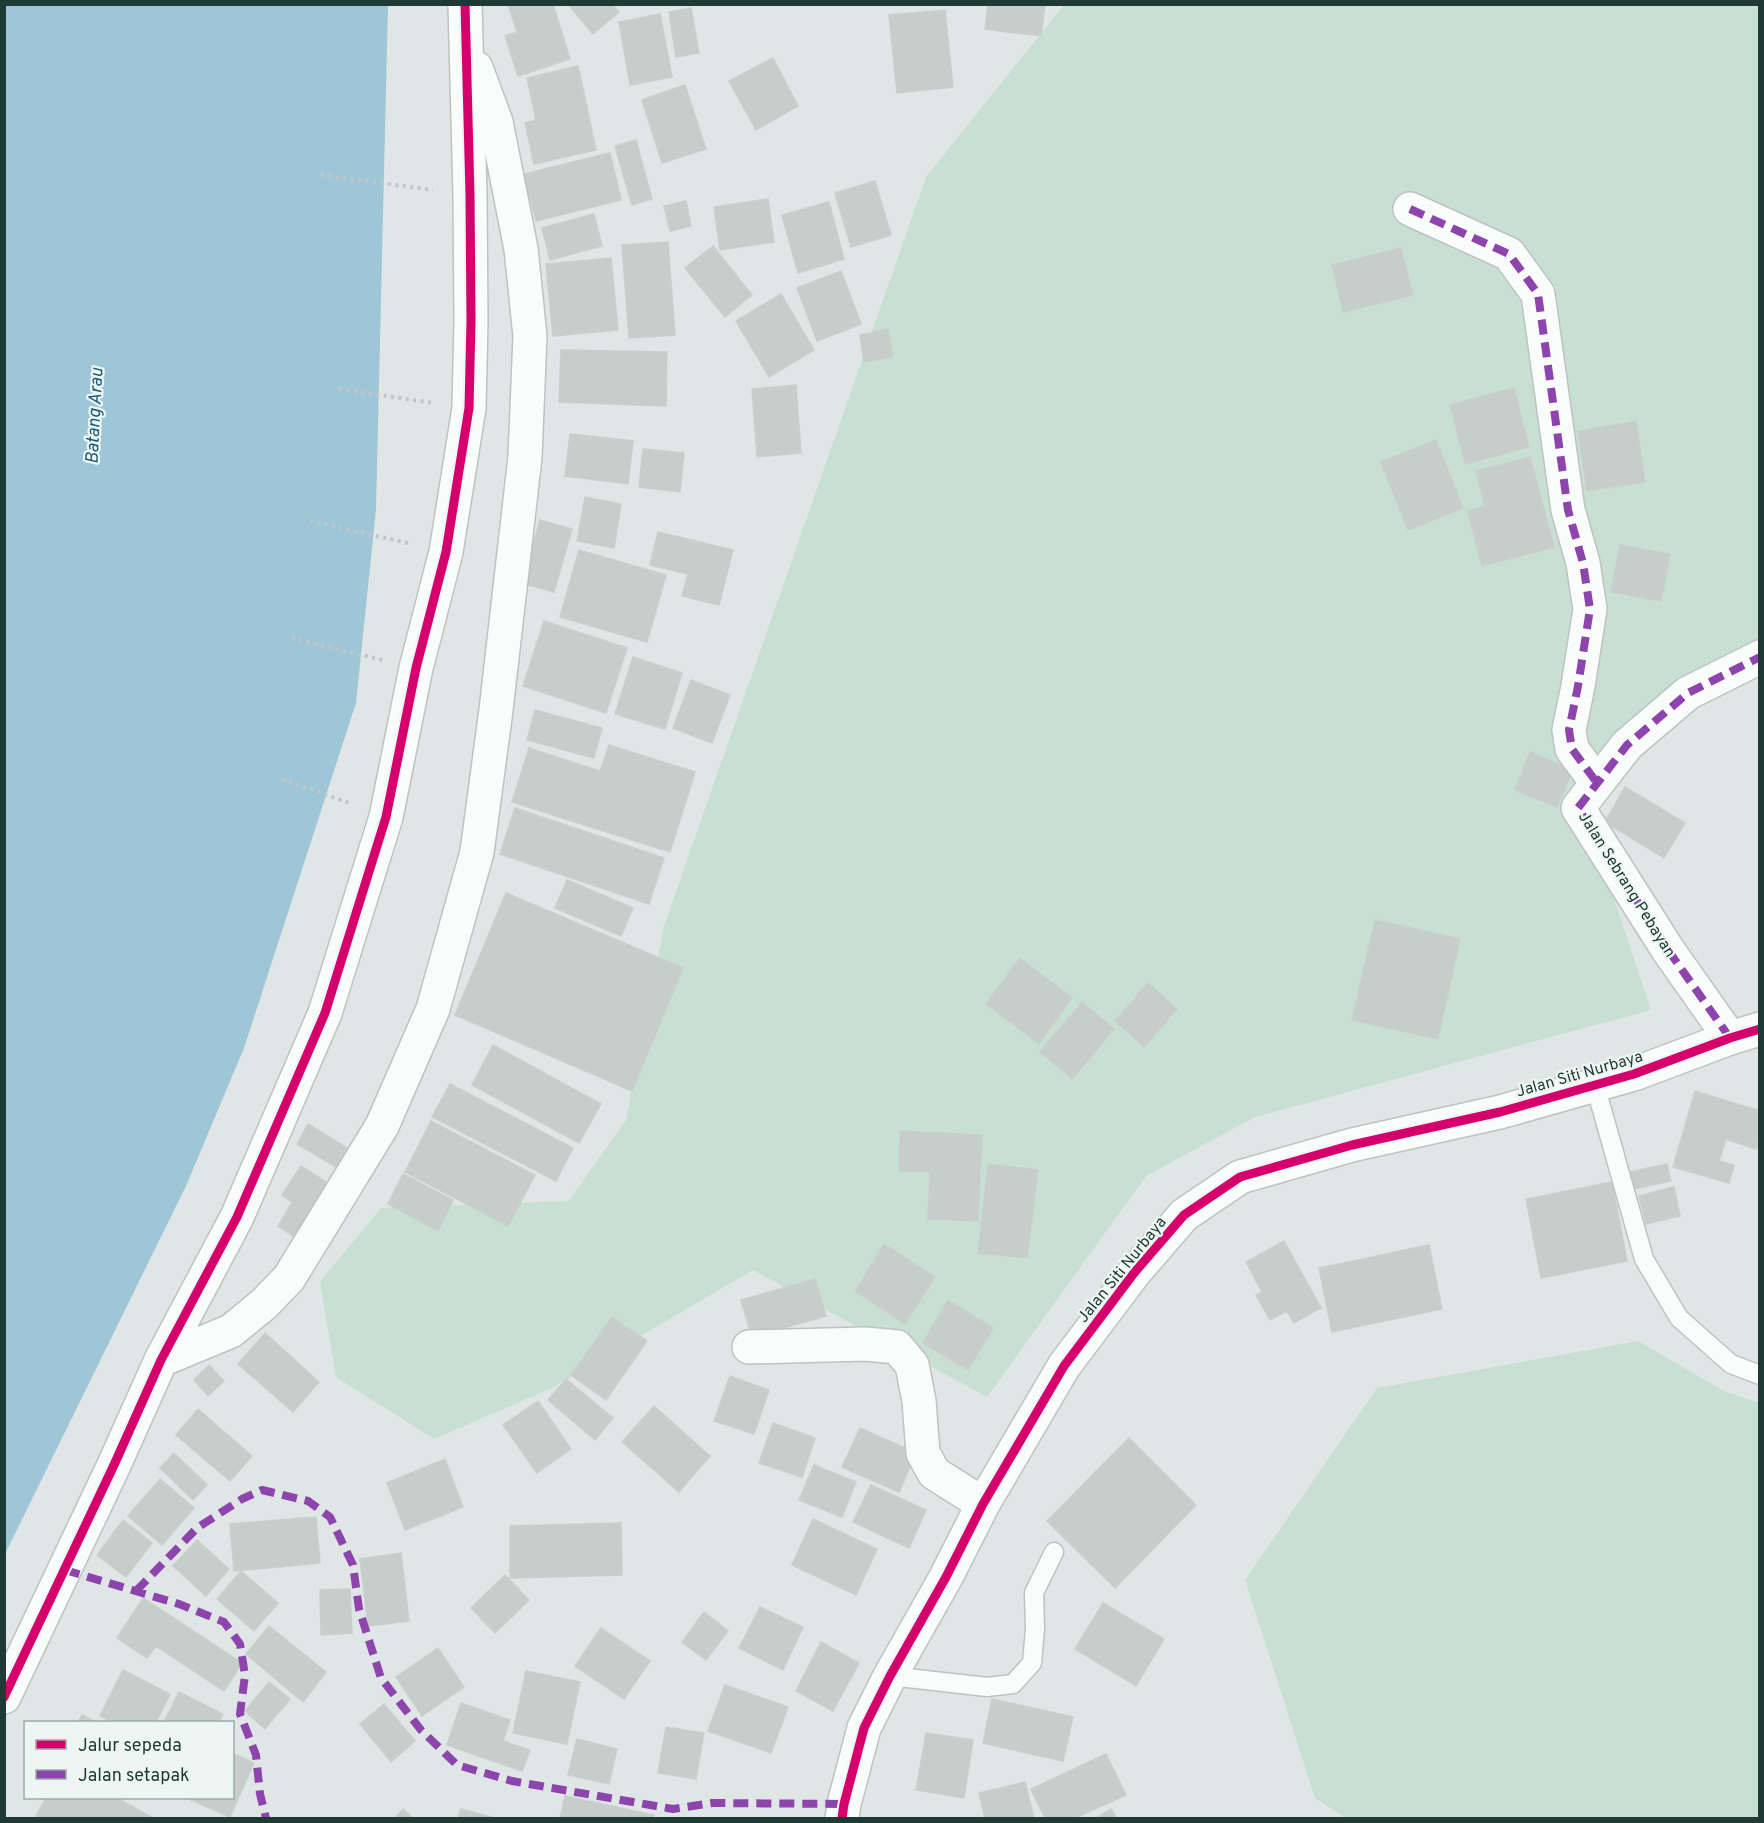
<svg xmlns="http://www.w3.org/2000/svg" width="1764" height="1823" viewBox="0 0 1764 1823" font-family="Overpass,sans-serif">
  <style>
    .green { fill: #c8e0d3 }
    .water { fill: #9fc6d6 }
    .building { fill: #c7cdcb; stroke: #c9cfce; stroke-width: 1.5 }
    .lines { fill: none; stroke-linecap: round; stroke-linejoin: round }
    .service-casing { stroke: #bdc3c2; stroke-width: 21 }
    .minor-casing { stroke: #bdc3c2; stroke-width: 36 }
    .tertiary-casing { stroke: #bdc3c2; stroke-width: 36 }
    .path { stroke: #bfc7c6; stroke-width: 4; stroke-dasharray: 3 4.5; stroke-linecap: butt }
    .service { stroke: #fafbfb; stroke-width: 18 }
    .minor { stroke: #fafbfb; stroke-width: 33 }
    .tertiary { stroke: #fafbfb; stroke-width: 33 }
    .quiet { stroke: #8e44ad; stroke-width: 8; stroke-dasharray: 15 8; stroke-linecap: butt }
    .cycleway-casing { stroke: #edf6f3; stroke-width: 13 }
    .cycleway { stroke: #d6006c; stroke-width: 9 }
    .labels { text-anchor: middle; stroke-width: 4.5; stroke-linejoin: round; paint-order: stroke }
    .street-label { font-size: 16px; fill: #1f3935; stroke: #edf6f3 }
    .water-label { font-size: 18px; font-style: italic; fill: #195875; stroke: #edf6f3 }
  </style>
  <rect width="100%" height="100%" fill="#e0e6e5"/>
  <path class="green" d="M1064,5H1759V651L1579,793L1651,1010L1255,1117L1146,1176L987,1397L753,1270L550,1389L434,1439L336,1377L320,1282L381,1208L569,1201L626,1120L664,926L926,177Z
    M1638,1341L1724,1391L1759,1403V1818H1346L1315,1798L1245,1580L1377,1388Z"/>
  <path class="water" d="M5,4L388,5L376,509L356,703L244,1048L186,1186L5,1554Z"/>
  <path class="building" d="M508,4H553L570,59L518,76L505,36L517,32Z
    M568,4H612L619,12L593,34Z
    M988,4H1045L1041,36L985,29Z
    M691,8L699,53L676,57L669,12Z
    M945,10L953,87L897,93L889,15Z
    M660,14L672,77L630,85L619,22Z
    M773,58L798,106L756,130L729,81Z
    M578,66L596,150L534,164L525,123L536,120L527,78Z
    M685,85L706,149L662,163L642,100Z
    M636,140L652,199L632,205L615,146Z
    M610,153L621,200L536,221L524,174Z
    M875,181L891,235L851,247L835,193Z
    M768,199L774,242L720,250L714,207Z
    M686,201L691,226L670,231L664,206Z
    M829,202L844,259L798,273L782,215Z
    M594,214L602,246L550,260L542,228Z
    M668,242L675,335L629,338L622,245Z
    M713,246L752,295L725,317L685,268Z
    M1401,248L1413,295L1343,312L1332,265Z
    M611,258L618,330L553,336L546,264Z
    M841,271L861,324L817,341L797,288Z
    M781,294L814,350L769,377L736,321Z
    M888,329L893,357L864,362L860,335Z
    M561,350L667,352L666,406L559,402Z
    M796,385L801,453L757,457L752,389Z
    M1514,388L1529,447L1465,464L1450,405Z
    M1636,421L1645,482L1587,491L1578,431Z
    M570,434L633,441L628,484L565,476Z
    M1436,440L1463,508L1408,530L1381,462Z
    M643,449L684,453L680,492L639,487Z
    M1530,457L1554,547L1482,566L1468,511L1485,506L1476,471Z
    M585,497L621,504L614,548L577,541Z
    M540,520L572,529L554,592L522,583Z
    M658,532L733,550L719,605L682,596L688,574L650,565Z
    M1620,545L1670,554L1661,601L1611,592Z
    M579,550L666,575L647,642L560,617Z
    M544,621L627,648L606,713L523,686Z
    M633,657L682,673L665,729L615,714Z
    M691,680L730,695L712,743L673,728Z
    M535,710L602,728L594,758L527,740Z
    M609,745L695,772L670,852L512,802L529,748L600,771Z
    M1530,752L1573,770L1557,807L1515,790Z
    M1625,787L1685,823L1664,858L1605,822Z
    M515,808L664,858L649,904L500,854Z
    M567,880L633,908L621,936L555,908Z
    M506,893L683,968L632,1091L455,1015Z
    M1375,920L1460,939L1438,1039L1352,1020Z
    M1020,958L1072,998L1039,1044L986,1004Z
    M1148,983L1177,1009L1144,1047L1115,1021Z
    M1082,1002L1114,1029L1072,1079L1040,1052Z
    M493,1045L601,1104L579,1143L472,1085Z
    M450,1084L573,1148L556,1181L432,1117Z
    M1695,1091L1760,1111V1137L1756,1149L1726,1139L1719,1161L1734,1165L1729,1183L1673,1167Z
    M431,1121L535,1175L508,1226L405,1172Z
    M308,1124L347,1148L336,1167L297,1144Z
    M900,1131L982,1135L978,1221L928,1219L930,1172L899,1171Z
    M988,1164L1038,1170L1027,1258L978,1253Z
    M1667,1164L1671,1181L1633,1189L1629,1172Z
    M301,1166L331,1185L296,1238L278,1226L292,1202L282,1195Z
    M403,1174L453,1200L438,1231L388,1204Z
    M1612,1182L1627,1261L1541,1278L1526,1199Z
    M1674,1187L1680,1216L1646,1224L1639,1196Z
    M1284,1241L1321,1308L1294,1323L1287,1311L1270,1320L1256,1295L1262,1292L1246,1262Z
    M884,1244L935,1277L905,1324L855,1291Z
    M1429,1245L1442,1309L1332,1332L1319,1268Z
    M815,1279L826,1316L752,1337L741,1300Z
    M948,1300L993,1328L968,1370L923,1343Z
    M612,1317L647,1341L606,1400L571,1375Z
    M265,1333L319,1382L293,1412L238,1364Z
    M209,1365L224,1381L208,1396L194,1380Z
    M730,1376L769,1390L754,1434L714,1421Z
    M566,1379L613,1418L595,1440L548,1400Z
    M538,1401L571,1449L537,1473L503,1425Z
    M654,1406L710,1456L679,1492L622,1442Z
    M198,1409L252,1456L230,1481L176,1435Z
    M773,1423L815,1438L802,1477L759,1463Z
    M860,1428L916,1453L899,1492L842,1467Z
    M1129,1438L1196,1505L1115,1588L1047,1521Z
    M174,1453L207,1485L193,1500L160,1468Z
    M445,1459L463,1507L405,1530L387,1483Z
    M814,1465L856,1482L842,1517L799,1500Z
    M160,1479L194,1508L162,1545L128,1516Z
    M871,1485L926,1510L909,1548L853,1522Z
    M316,1517L320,1563L234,1571L230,1524Z
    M813,1519L877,1549L856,1595L792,1565Z
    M123,1520L152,1543L126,1577L97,1555Z
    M621,1523L622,1575L510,1578V1526Z
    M197,1540L229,1569L206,1596L173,1566Z
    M401,1553L409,1621L368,1626L360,1559Z
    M241,1571L278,1603L254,1631L217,1599Z
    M505,1575L529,1600L495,1633L471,1608Z
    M350,1589L352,1633L321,1635L320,1590Z
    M143,1598L242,1663L224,1691L156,1646L147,1658L117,1638Z
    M1103,1603L1164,1639L1136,1686L1075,1649Z
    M760,1607L803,1627L783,1670L739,1648Z
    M704,1612L728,1631L706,1660L682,1642Z
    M269,1626L326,1672L303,1702L246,1654Z
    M601,1628L650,1661L624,1699L575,1666Z
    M821,1642L859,1663L833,1711L796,1691Z
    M438,1648L464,1687L422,1716L396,1677Z
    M123,1670L170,1694L156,1722H112L100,1716Z
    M526,1671L580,1682L567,1744L513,1733Z
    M269,1682L290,1699L265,1729L245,1711Z
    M725,1685L788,1707L771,1753L708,1731Z
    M179,1692L223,1714L219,1722H164Z
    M992,1699L1073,1717L1063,1761L983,1743Z
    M461,1703L510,1720L503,1741L530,1750L522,1771L447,1745Z
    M384,1704L415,1741L391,1762L360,1724Z
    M82,1715L96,1722H78Z
    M666,1727L704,1733L696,1779L658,1773Z
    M926,1733L973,1740L964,1798L916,1790Z
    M577,1739L617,1749L609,1784L568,1775Z
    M232,1753L254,1763L230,1817L191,1800L192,1798H232Z
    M1106,1754L1126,1795L1075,1818H1045L1031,1789Z
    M1025,1782L1034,1818H985L979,1793Z
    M565,1796L654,1815L653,1818H560Z
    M46,1798H117L153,1818H40L36,1816Z
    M403,1809L413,1818H395Z
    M461,1809L495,1818H458Z
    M1111,1809L1117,1818H1096Z"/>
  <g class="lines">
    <defs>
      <path id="service" d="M1595,1085L1644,1259L1679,1318L1731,1364L1760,1375
        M890,1676L987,1687L1013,1684L1032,1663L1035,1629L1034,1593L1054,1552"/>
      <path id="minor" d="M1410,209L1509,254L1538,294L1568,510L1583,563L1590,609L1578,686L1569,730L1572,749L1597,783
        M1730,1038L1668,950L1578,808L1627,745L1688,693L1760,657
        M749,1347L865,1344L897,1347L912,1365L919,1401L923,1453L934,1473L983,1504"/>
      <path id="tertiary" d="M161,1360L231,1331L264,1304L289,1278L382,1126L433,1009L477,852L496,710L525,457L530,336L521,249L509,188L496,122L476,68
        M4,1697L114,1465L161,1360L237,1217L325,1013L386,817L416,668L446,552L469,408L471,321L470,195L465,4
        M842,1818L844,1804L864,1728L890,1676L946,1577L983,1504L1064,1366L1134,1273L1184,1215L1240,1177L1352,1145L1500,1112L1634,1074L1730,1038L1760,1029"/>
    </defs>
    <use href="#service" class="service-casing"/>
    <use href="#minor" class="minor-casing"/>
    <use href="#tertiary" class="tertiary-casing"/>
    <path class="path" d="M321,175L433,190
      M339,389L433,403
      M310,521L412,544
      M292,638L382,660
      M282,779L352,804"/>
    <use href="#service" class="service"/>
    <use href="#minor" class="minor"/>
    <use href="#tertiary" class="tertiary"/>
    <path class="quiet" d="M1410,209L1509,254L1538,294L1568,510L1583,563L1590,609L1578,686L1569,730L1572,749L1597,783
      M1730,1038L1668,950L1578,808L1627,745L1688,693L1760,657
      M65,1570L179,1604L224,1622L240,1644L245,1675L240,1714L256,1755L260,1794L266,1818
      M136,1591L197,1528L242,1499L262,1490L308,1501L330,1517L353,1565L359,1609L381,1678L421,1730L457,1765L512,1781L673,1809L712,1803L844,1804"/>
    <defs>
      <path id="cycleway" d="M4,1697L114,1465L161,1360L237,1217L325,1013L386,817L416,668L446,552L469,408L471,321L470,195L465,4
        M842,1818L844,1804L864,1728L890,1676L946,1577L983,1504L1064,1366L1134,1273L1184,1215L1240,1177L1352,1145L1500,1112L1634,1074L1730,1038L1760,1029"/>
    </defs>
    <use href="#cycleway" class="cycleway-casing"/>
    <use href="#cycleway" class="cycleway"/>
  </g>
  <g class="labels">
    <g class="street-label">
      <text transform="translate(1628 884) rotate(58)" y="6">Jalan Sebrang Pebayan</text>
      <text transform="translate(1579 1073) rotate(-16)" y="6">Jalan Siti Nurbaya</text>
      <text transform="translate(1121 1269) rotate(-51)" y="6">Jalan Siti Nurbaya</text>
    </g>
    <g class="water-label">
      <text transform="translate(94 416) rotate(-87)" y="6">Batang Arau</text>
    </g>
  </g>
  <rect width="1764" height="1823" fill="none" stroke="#1f3935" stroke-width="12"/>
  <rect x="24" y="1721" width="210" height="78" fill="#edf6f3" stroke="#9baaa7" stroke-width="1.5"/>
  <rect x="36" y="1740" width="30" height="9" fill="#d6006c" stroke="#9baaa7" stroke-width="1.5"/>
  <text x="78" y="1751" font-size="18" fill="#1f3935">Jalur sepeda</text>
  <rect x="36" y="1770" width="30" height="9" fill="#8e44ad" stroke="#9baaa7" stroke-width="1.5"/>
  <text x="78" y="1781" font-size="18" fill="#1f3935">Jalan setapak</text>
</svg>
